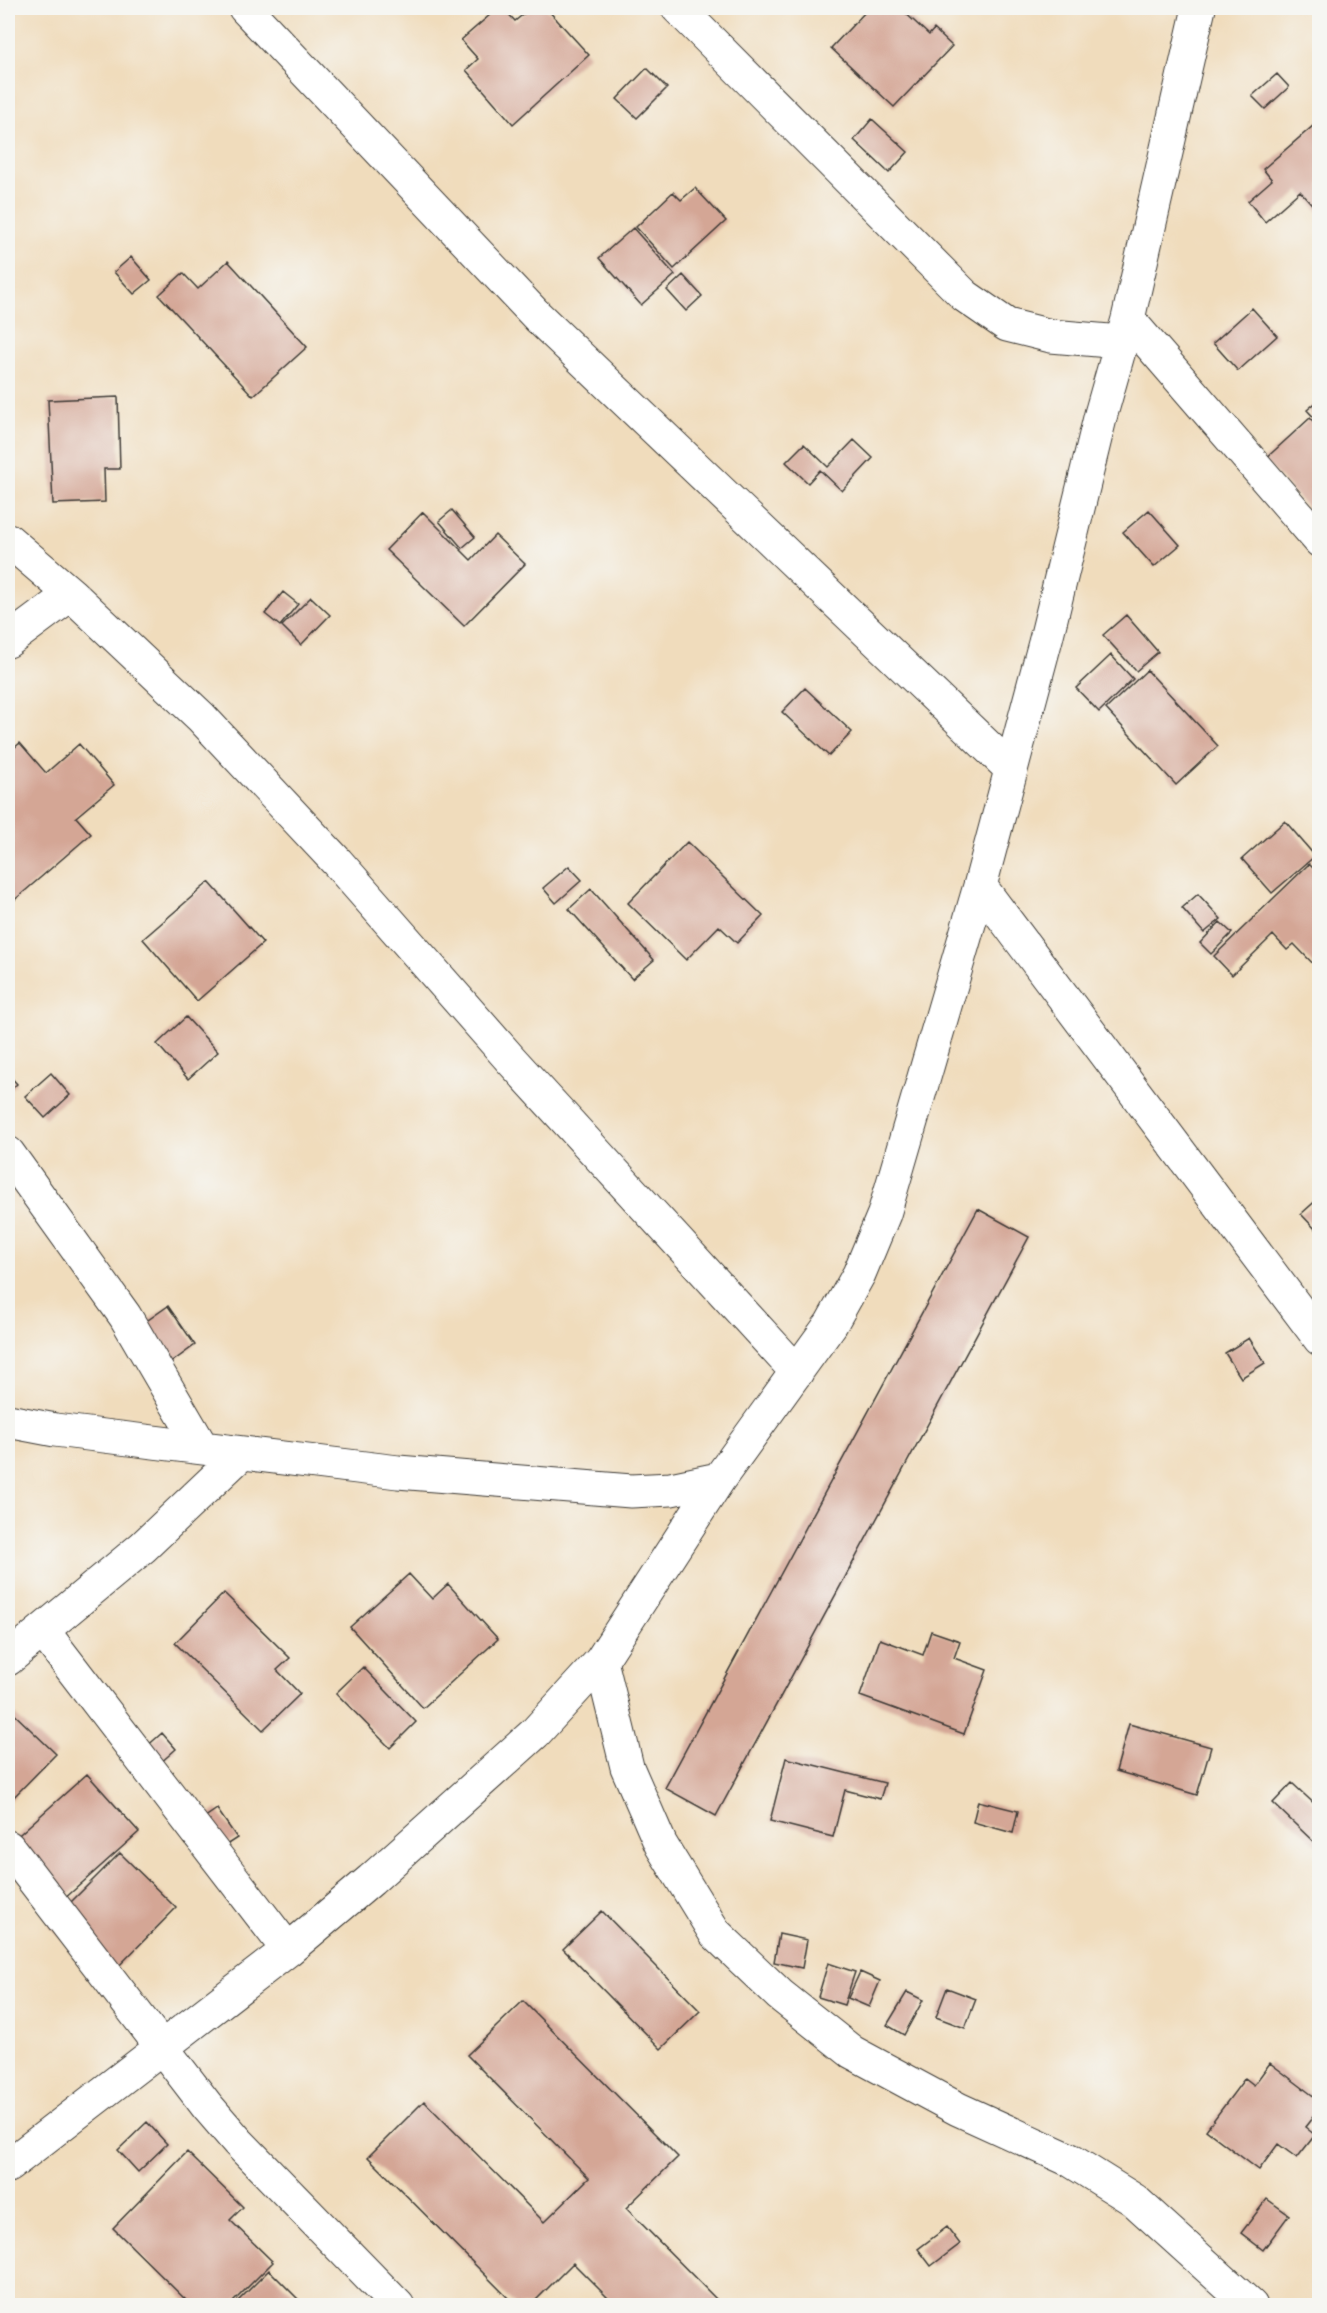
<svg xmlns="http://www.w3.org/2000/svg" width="1327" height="2313" viewBox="0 0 1327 2313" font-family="Cardo,serif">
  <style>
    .building { fill: #d4a695 }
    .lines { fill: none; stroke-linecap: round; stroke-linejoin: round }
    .minor-casing { stroke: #3c3934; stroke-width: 35 }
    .minor { stroke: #fff; stroke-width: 33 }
  </style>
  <rect width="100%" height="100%" fill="#f6f6f2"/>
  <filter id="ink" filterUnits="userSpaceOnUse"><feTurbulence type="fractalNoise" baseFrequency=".0167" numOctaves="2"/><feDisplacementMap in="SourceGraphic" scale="12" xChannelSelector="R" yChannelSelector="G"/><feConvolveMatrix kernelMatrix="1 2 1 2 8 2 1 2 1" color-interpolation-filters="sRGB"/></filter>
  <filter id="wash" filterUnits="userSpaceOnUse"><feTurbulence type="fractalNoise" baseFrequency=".008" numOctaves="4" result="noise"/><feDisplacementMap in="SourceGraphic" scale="24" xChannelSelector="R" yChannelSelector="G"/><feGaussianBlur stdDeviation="1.35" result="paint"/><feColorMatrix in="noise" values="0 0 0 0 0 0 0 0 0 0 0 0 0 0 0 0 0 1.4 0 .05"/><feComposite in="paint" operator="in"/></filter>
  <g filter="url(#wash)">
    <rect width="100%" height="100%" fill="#f0dcbc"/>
    <g id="blocks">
      <path class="building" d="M498,8H503L515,21L531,8H546L589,55L513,124L466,70L478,59L461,40Z
        M869,8H900L929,35L934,29L952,46L894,107L831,48Z
        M647,68L667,88L637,118L617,99Z
        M1277,74L1289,87L1265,109L1252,96Z
        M872,119L908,152L889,173L854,140Z
        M1320,120V213L1300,191L1265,222L1248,201L1272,180L1263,169Z
        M695,188L726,221L674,269L636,227L673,192L681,200Z
        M633,228L675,275L641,305L599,258Z
        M131,257L151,280L134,294L114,272Z
        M228,261L307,347L253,396L159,295L183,273L198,289Z
        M683,275L702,296L686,311L667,290Z
        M1252,308L1277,336L1238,371L1213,343Z
        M118,397L120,469H104L105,502L53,504L48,400Z
        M1320,399V424L1307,410Z
        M1310,418L1320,428V522L1264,460Z
        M854,440L873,458L842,491L820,470L808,483L786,462L804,444L828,467Z
        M452,510L475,537L462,548L439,521Z
        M1149,510L1180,545L1154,567L1123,532Z
        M423,512L471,560L495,535L525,564L464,626L386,550Z
        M283,592L298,604L280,626L265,614Z
        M311,597L330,615L301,645L282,626Z
        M1126,615L1158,652L1136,671L1103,635Z
        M1111,655L1133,679L1099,712L1076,688Z
        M1147,670L1218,746L1176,785L1106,709Z
        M805,688L852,732L829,756L782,712Z
        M20,743L46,773L79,744L114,785L76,817L91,834L11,903L8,899V753Z
        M1285,821L1315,856L1272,893L1242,859Z
        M687,842L763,916L737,943L719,926L686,960L628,903Z
        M1309,864L1320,875V971L1294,944L1287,950L1273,935L1232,975L1214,956Z
        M569,866L582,880L556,903L543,888Z
        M209,882L263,943L197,1001L143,939Z
        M591,889L654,960L632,979L569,909Z
        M1198,894L1221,919L1204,933L1182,908Z
        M1220,922L1232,933L1211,954L1200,943Z
        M186,1017L218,1052L188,1079L157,1044Z
        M51,1073L70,1095L45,1118L25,1096Z
        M8,1074L17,1084L8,1092Z
        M1320,1197V1234L1301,1214Z
        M978,1209L1029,1237L716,1816L665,1788Z
        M168,1306L195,1345L169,1364L141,1325Z
        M1249,1338L1265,1363L1241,1378L1225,1353Z
        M409,1574L432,1599L448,1584L498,1639L423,1708L350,1627Z
        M224,1593L290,1658L277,1670L300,1694L263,1730L175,1643Z
        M931,1631L960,1641L954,1658L987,1670L964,1734L860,1696L880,1639L923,1655Z
        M363,1667L416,1722L390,1748L336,1693Z
        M8,1708L56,1754L8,1803Z
        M1129,1724L1211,1747L1197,1795L1116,1771Z
        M162,1733L176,1749L159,1764L145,1748Z
        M786,1758L885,1783L880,1799L845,1790L833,1837L770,1821Z
        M87,1774L139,1832L63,1900L11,1842Z
        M1292,1783L1320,1809V1848L1273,1803Z
        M978,1801L1018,1811L1013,1833L973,1822Z
        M217,1809L237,1838L217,1851L198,1822Z
        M120,1853L176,1908L104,1981L48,1925Z
        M602,1911L700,2011L661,2049L563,1949Z
        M779,1934L807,1940L802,1968L774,1962Z
        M828,1963L855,1972L844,2005L818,1997Z
        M860,1972L880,1981L869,2007L848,1998Z
        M947,1988L976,1999L965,2028L936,2017Z
        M907,1992L923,2000L904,2035L887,2025Z
        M523,2001L678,2157L626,2208L723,2306H616L573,2263L530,2306H516L368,2157L424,2101L544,2222L589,2178L467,2055Z
        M1270,2063L1320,2101V2108L1305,2127L1315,2135L1297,2158L1278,2144L1259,2170L1206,2130L1245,2078L1254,2085Z
        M147,2122L167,2144L138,2172L118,2150Z
        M187,2152L243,2207L230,2220L273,2262L229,2306H192L113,2228Z
        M1267,2199L1289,2215L1263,2250L1241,2233Z
        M947,2227L960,2244L931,2266L918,2249Z
        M269,2270L305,2306H233Z"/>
    </g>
  </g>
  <g filter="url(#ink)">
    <use href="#blocks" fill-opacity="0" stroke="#3c3934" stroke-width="1.5"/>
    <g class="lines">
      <defs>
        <path id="minor" d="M245,8L538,317L1010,768
          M678,8L965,296L1007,325L1051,336L1121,342
          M1128,319L1320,541
          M8,540L71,594L201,717L337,862L512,1061L797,1372
          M8,641L71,594
          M980,886L1320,1339
          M8,1153L125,1316L201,1446
          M8,1421L55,1430L398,1472L631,1491L671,1489L719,1479
          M43,1631L288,1950
          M8,1659L143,1547L241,1454
          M601,1661L627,1767L661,1845L715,1933L780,1995L852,2052L958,2109L1070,2160L1134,2200L1251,2306
          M8,1847L207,2106L238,2142L398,2306
          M8,2166L288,1950L371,1880L535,1733L601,1661L719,1479L831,1324L859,1274L884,1214L980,886L1046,639L1101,414L1128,319L1199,8"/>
      </defs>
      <use href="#minor" class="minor-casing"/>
      <use href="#minor" class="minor"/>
    </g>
  </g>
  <rect width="1327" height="2313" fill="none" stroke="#f6f6f2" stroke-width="30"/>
</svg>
